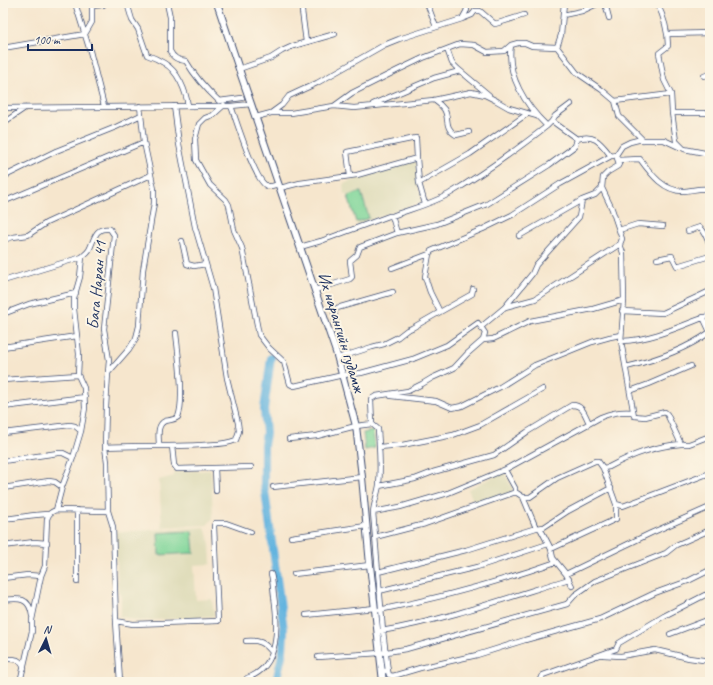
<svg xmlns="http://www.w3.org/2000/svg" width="713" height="685" viewBox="0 0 713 685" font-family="Caveat,sans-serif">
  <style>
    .built { fill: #e0ddbb }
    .green { fill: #7fd599; stroke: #4d827c }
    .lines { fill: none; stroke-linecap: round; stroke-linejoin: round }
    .river { stroke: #64b4df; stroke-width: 8 }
    .minor-casing { stroke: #3c4a6f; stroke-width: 6 }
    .secondary-casing { stroke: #3c4a6f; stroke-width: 8 }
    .minor { stroke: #fff; stroke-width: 4.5 }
    .secondary { stroke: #fff; stroke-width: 6 }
    .labels { text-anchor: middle; stroke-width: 4; stroke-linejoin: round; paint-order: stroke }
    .street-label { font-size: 17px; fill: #1b2f5e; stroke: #fcf5e5 }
  </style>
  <rect width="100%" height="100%" fill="#fcf5e5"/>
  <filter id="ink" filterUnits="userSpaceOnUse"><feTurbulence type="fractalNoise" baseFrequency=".025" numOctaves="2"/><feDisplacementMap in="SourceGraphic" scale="8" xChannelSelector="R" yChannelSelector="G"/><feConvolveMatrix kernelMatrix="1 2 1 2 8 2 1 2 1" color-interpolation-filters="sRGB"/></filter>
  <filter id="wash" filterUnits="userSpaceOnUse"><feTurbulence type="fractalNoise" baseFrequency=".012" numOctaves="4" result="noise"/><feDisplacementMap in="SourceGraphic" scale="16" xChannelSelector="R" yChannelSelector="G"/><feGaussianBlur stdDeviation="0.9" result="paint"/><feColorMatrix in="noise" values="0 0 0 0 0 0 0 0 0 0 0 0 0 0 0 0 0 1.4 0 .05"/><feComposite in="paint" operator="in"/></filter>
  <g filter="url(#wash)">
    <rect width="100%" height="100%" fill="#f6e6cd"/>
    <path class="built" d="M416,160L417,183L422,201L356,225L347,195H344L343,184L369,174Z
      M211,470L213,518L207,525L162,527L159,480L174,476V472Z
      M504,472L513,490L512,492L475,505L468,489Z
      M205,527L210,544L211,564L194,565L196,600L212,599L214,616L139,621L119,616L121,610V597L118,589L116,532Z"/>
    <path class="green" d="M361,192L369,218L356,222L348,196Z
      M373,431L375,448L365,450L363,433Z
      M192,531L194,553L159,555L158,533Z"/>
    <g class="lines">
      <path class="river" d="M271,358L264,409L266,433L264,445V484L284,630L283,651L276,682"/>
    </g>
  </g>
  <g filter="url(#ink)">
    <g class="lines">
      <defs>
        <path id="minor" d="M75,3L90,51L104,106
          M127,3L132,20L138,29L147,55C153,57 159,60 164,63C178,71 186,91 188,106
          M167,3L170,17V51C173,58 178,60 186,61C194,75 207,90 219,101L242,98
          M303,3L302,11L306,42
          M427,3L436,27
          M564,3L561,35L557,47L577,73L602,90L615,101L671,94
          M605,3L609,18
          M657,3C664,17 668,30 668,46L659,53L664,80L671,94L672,113L676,141L684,149L710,154
          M563,15L582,11L599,3
          M462,19L472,15L475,11H480L495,24L524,15
          M668,34L710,33
          M3,48L85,34L92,22V6L103,5
          M447,49L452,63L458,69L489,95
          M239,69L271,58L282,51L293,46L335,34
          M704,76L710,74
          M434,100C437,102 441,105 444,109C450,118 443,127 456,135L469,132
          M495,100L509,108L537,116
          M615,101L619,116L643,140
          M373,104L434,78L460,71
          M224,105L213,115L205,118L199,124L195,139L196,160L210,185L226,200L229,205L234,230L242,248L259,335L269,348L284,362L290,384L294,386L343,375L361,373L413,359L447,345L478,323L481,327
          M231,106C236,119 255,182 267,186C271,187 275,185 279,184
          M334,106L354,108L434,100L471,92L485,95L497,101
          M3,108L200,106H231L251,104
          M271,113L282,105L289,96L317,83L384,45L399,39L462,19L467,10L465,3
          M672,113H710
          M256,117L271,113H291L334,106L352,93L398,70L423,58L460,44L474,45L487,52L504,51L511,45L518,43H525L532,46L557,47
          M552,121L555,116L571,104
          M3,123L25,108
          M616,155L622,146L630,142L638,140H664L679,147
          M417,158L419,183
          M618,160L640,159C651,174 664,192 685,191C693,190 701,188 710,189
          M3,177L56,151L116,127L141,115
          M280,188L300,183L350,176L357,175L417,158L416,138L347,152L350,176
          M602,188L612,209L622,239L620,244L623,253L624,300L621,341L634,416L645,417L665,412L667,414L681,444H689L710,436
          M3,202L144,142
          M425,204L419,183L470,154L527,114
          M392,216L397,233
          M619,230L638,224L663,226
          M688,231L700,227C705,232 708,239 710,246
          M519,236L582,200
          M3,240L13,237L28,235L46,223L151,175
          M182,241L187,264L194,266L206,264
          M300,247L321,241L389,216H392C411,209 431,204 449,194C483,174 516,150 547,126
          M657,259L672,256L677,266L710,256
          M392,268L429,254
          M3,281L82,257
          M315,290L350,279L352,277L350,261L357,255L360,247L397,233L437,224L487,204L549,165L575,146L577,139
          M505,307L535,299L620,244
          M622,311L663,313L710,291
          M440,312L472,294L473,289
          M3,314L29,304L76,293
          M483,340L493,339L530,321L593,309L624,300
          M621,341C652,340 681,326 710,315
          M3,347L77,336
          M338,358L372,347L384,344L398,337L407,330L412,328L440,312L430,292L425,277L429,254L431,251L483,229L512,215L560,184L611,156
          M626,367C656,360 685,350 710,332L703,317
          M108,373L109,360L104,329L114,235L110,229C94,227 95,239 89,250C87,253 84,255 82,257L80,277L74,298V309L79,354L78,375L84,388L85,408L81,431L73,458L62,487L56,510L108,511
          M353,374L338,335L334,311L337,308L393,292
          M3,380L78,375
          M630,391L649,384L691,366
          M391,396L436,401L452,408L462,406L500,387L535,365L592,342L610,337L621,335
          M3,407L85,397
          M372,424L371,399L376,396L408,391L422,384L432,378L454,368L467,354L483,340L485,333L481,327L505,307L532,274L536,265L579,217L582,200L595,195L602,188L603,177L608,172L618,166L619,164L616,155L611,156C600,142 595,134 577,139L552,121L547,126C526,106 506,75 511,45
          M3,433L70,425L75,426L81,431
          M289,439L317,436L356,426L372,424L378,429C379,447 381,466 379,485C378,493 374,503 373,512L383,631L388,671
          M159,446C159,438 156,425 165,421C170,420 174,420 178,417C185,400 178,353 176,333
          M172,446L174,465L177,469L251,467
          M105,447C137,445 169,447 202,445C213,444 225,445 236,440L239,431L238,423L227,378L213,288L195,227L179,144L174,106
          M379,447L402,445L453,435L480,425L543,389
          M3,461L58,453H63L73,458
          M215,468L216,491
          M603,468L616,504L623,506L710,473
          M505,470L515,488V493
          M379,486L415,479L433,472L494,455L527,432L572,405C583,405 585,415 589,423
          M273,487L362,477
          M3,488L49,481L55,482L62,487
          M523,497L536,528H540L551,549L553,558L566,574L572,586
          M77,510V582
          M373,512L400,507L448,493L506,469L601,417C611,413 621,411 632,412
          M3,519C18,518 34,514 49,514
          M291,537L366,526
          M375,537L425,524L513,493H517L523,497H530L557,478L595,461H598L603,468L609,467C631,455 656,446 681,444
          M3,546L34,542L47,543
          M551,549L616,519V504
          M378,572L466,550L536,528L544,527L568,511L611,488
          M294,574L370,565
          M566,574L651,533L710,507
          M3,578L28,575L41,576
          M379,591L477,567L548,544
          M3,600C19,598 30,597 32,616
          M379,610C439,598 499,582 556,562
          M306,615L375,608
          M116,621L133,624L218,621L214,526L215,523H226L251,532
          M381,631C445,620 507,598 569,579
          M670,634L710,619
          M246,641C259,640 264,642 272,652
          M603,655L621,656L655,650L689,658L710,661
          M318,657L380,653L406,649L567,604L575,595L595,581L666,553L676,545L710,530
          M3,659C14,659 19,657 24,668
          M382,671H388L389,675L393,676L420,668L477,655L525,640L600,619L655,593L688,581L710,570
          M20,682L32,631V620L41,576L45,566L47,519C49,513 51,512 56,510
          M120,682L116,621L113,527L108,511L107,462L105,447L106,407L108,373L129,349L136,338L139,326L143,270L154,203V189L144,142L140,106
          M246,682L247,678C281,667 278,624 274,596C273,589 273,581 271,574
          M540,682L543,675L616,649L619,643L664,616L705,595"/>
        <path id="secondary" d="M217,3L239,69L336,352L356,426L362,477L370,565L383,682"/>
      </defs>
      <use href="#minor" class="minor-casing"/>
      <use href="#secondary" class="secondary-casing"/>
      <use href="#minor" class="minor"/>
      <use href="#secondary" class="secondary"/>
    </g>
  </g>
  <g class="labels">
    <g class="street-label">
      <text transform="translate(96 285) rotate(-85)" y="6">Бага Наран 41</text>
      <text transform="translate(342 332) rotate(73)" y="6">Их нарангийн гудамж</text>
    </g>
  </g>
  <rect width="713" height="685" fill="none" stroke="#fcf5e5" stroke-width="16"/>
  <g transform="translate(46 639) rotate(5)" stroke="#fcf5e5" stroke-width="3" paint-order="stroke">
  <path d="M0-3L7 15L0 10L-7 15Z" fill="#1b2f5e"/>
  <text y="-6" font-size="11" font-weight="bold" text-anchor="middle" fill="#1b2f5e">N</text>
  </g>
  <path d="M28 44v6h64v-6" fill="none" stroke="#1b2f5e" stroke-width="2"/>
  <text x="34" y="44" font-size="12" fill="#1b2f5e" stroke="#fcf5e5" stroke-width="3" paint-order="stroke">100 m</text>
</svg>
